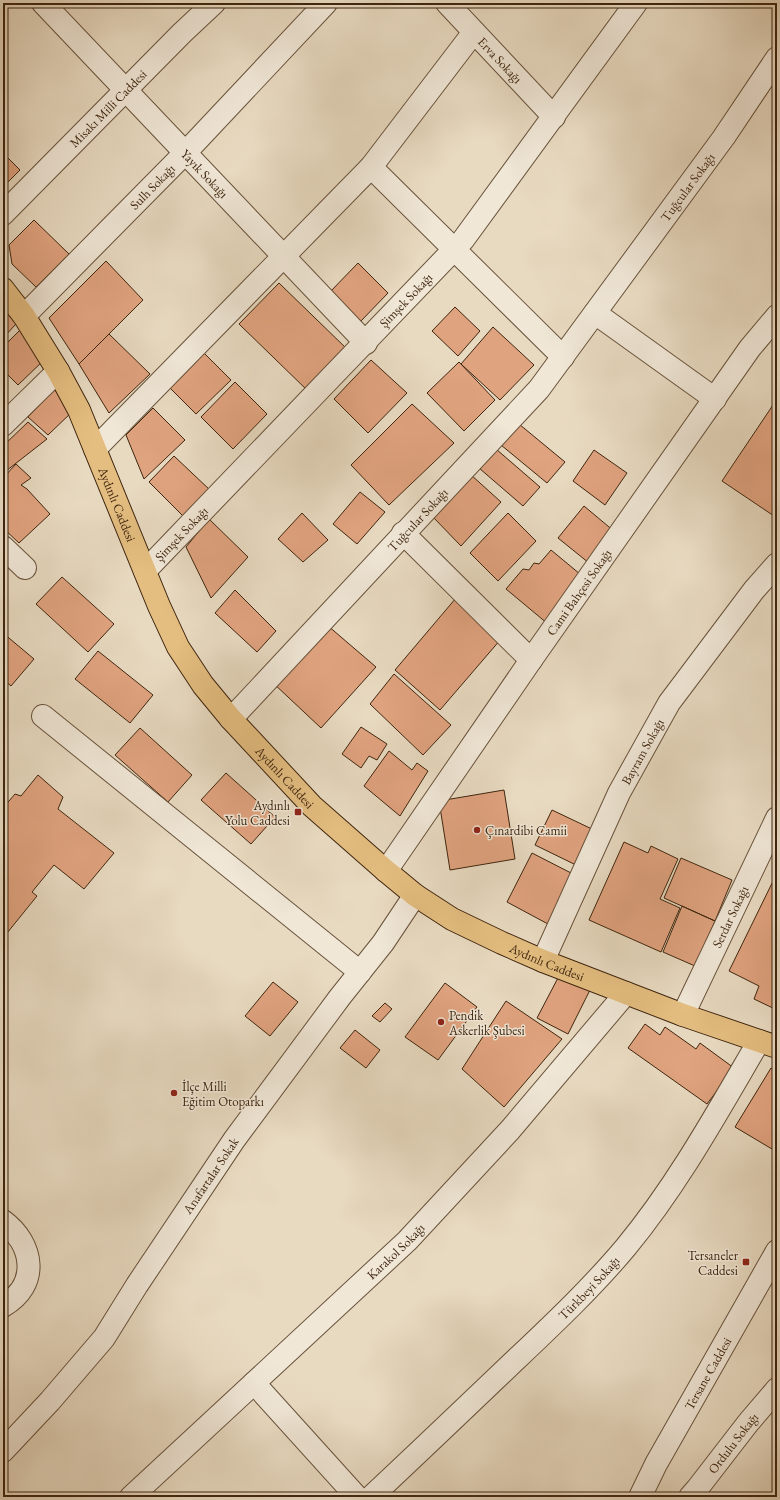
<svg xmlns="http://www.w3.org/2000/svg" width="780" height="1500" viewBox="0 0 780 1500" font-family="'EB Garamond',serif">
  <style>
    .building { fill: #e0a37f; stroke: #3e250e }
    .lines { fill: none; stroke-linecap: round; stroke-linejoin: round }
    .minor-casing { stroke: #68523b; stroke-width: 24 }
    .major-casing { stroke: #3e250e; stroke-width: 24 }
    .minor { stroke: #f0e7d7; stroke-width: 22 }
    .major { stroke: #e4bd80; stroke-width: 22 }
    .poi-dot { fill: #8f2418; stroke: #f0e7d7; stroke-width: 1.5 }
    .labels { text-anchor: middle; stroke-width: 3; stroke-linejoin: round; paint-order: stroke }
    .street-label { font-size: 13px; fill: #3e250e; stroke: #f0e7d7 }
    .poi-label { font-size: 13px; fill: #3e250e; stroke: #f0e7d7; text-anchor: start }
  </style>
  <rect width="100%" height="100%" fill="#e8dac1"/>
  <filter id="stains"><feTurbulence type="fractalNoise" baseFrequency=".005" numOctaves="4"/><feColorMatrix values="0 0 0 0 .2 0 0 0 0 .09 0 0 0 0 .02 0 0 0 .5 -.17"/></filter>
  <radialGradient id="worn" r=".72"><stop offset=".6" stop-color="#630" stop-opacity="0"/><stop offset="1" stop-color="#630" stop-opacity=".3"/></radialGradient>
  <path class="building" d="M3,153L20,170L3,187Z
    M34,220L69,254L36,287L12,264L9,245Z
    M106,261L143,300L79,364L49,318Z
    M358,263L388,293L360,322L329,293Z
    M279,283L348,350L308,391L239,324Z
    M3,307L16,324L3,338Z
    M455,307L480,331L458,356L432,331Z
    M493,327L534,365L500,400L461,364Z
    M21,329L44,360L18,385L3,370V347Z
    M109,334L150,374L109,413L79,364Z
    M200,349L231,380L196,414L165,383Z
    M371,360L407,393L368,433L334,399Z
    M459,362L495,400L464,431L427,393Z
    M235,382L267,414L233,449L201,417Z
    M54,389L73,411L48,435L28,417Z
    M775,402L777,403V518L722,481Z
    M412,404L454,443L389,505L351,465Z
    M153,408L185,440L144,479L126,435Z
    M28,422L47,439L6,471L3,468V446Z
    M519,424L565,462L547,483L501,445Z
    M496,449L540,487L523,506L479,468Z
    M594,450L627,473L605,505L573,481Z
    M174,456L211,491L185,518L149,482Z
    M16,464L31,478L21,485L27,489L50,514L19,543L3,528V478Z
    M470,474L501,502L461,546L432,516Z
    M360,492L385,512L357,544L333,524Z
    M584,506L615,532L589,563L558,538Z
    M302,513L328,540L303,562L278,539Z
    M508,513L536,541L498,581L470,553Z
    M209,519L248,557L211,598L186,547Z
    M551,550L586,579L548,624L506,589L523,569L529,570L534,563L539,564Z
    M62,577L114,624L88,652L36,604Z
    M235,590L276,631L257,652L215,613Z
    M456,598L501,639L440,710L395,670Z
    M327,625L376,667L321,728L272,682Z
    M3,633L34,659L11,686L3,679Z
    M98,651L153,695L130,723L75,679Z
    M394,674L451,725L423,755L370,704Z
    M361,727L387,744L377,760L369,756L361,768L342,754Z
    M140,728L192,775L168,802L115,755Z
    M389,751L412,770L417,763L428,771L400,816L364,786Z
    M226,773L275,817L251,844L201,800Z
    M38,775L63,797L58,809L114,853L84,889L54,865L32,892L37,896L3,938V871L4,870L3,869V808L15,794L21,796Z
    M504,790L515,859L450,870L439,801Z
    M552,810L594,830L576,865L535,845Z
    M624,842L648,853L651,846L678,859L660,899L680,908L661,952L589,920Z
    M532,853L573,874L548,924L507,902Z
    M681,858L732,880L715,921L664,898Z
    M777,873L776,957L777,1010L754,999L759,986L729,971Z
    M682,906L715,921L695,966L663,952Z
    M560,974L590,990L568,1034L537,1018Z
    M273,982L298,1002L270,1036L245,1016Z
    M445,983L477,1007L438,1060L405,1037Z
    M506,1001L562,1039L504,1107L462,1069Z
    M385,1003L392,1009L380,1022L372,1016Z
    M645,1024L660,1035L665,1027L696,1049L700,1043L734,1068L707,1104L628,1048Z
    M355,1030L380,1050L366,1068L340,1048Z
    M771,1068L777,1072V1152L735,1127Z"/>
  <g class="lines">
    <defs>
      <g id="minor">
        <path id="s1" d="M43,3L366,343"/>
        <path id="s2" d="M447,3L554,117"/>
        <path d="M371,167L563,357"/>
        <path id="s3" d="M3,214L182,33L214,3"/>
        <path d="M595,313L715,399"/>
        <path id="s4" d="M24,316L185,153L326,3"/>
        <path d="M3,425L58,371"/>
        <path d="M95,449L371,167L474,32"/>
        <path d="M403,533L531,660"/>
        <path d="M3,547L25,568"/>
        <path id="s5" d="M145,571L463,240L636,3"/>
        <path d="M43,716L360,972"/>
        <path id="s6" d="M231,719L539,389L724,137L777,58"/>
        <path id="s7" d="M386,871L531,660L750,348L777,316"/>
        <path id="s8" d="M543,961L619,793L669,703L754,590L777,564"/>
        <path id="s9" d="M683,1015L777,818"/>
        <path d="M3,1221C34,1244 40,1285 3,1306"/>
        <path id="s10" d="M3,1451L50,1401L104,1338L137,1285L234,1140L340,997L383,943L415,895"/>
        <path d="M131,1497L254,1383"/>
        <path id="s11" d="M357,1497L254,1383L407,1241L510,1130L626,993"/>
        <path id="s12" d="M371,1497C417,1454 462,1411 507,1368C548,1329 590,1290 626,1247C678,1184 718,1111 759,1041"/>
        <path id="s13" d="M640,1497L656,1464L777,1251"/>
        <path id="s14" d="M690,1497L697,1489L748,1423L777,1389"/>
      </g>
      <g id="major">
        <path id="s15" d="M3,289L24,316L58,371L79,410L159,606L178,647L203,685L231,719L312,806L386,871L415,895L452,919L502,943L543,961L683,1015L777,1047"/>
      </g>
    </defs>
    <use href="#minor" class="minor-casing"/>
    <use href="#major" class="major-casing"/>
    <use href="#minor" class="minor"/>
    <use href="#major" class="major"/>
  </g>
  <g class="poi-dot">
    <rect x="294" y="808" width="8" height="8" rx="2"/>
    <circle cx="477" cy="830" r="4"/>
    <circle cx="441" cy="1022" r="4"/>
    <circle cx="174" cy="1093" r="4"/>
    <rect x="742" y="1258" width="8" height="8" rx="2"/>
  </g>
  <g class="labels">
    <g class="street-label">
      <text dy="5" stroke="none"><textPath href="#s2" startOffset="78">Erva Sokağı</textPath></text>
      <text dy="5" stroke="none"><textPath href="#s3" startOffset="149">Misakı Milli Caddesi</textPath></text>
      <text dy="5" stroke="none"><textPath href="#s1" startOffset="235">Yayık Sokağı</textPath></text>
      <text dy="5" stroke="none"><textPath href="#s4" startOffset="182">Sulh Sokağı</textPath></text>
      <text dy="5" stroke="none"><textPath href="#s6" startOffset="702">Tuğcular Sokağı</textPath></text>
      <text dy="5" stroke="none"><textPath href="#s5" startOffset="376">Şimşek Sokağı</textPath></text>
      <text dy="5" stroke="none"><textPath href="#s15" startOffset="245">Aydınlı Caddesi</textPath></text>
      <text dy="5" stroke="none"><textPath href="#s6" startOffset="273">Tuğcular Sokağı</textPath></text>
      <text dy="5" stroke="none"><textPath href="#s5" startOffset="52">Şimşek Sokağı</textPath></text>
      <text dy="5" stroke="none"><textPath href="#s7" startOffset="339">Cami Bahçesi Sokağı</textPath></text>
      <text dy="5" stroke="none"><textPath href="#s8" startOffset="232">Bayram Sokağı</textPath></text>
      <text dy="5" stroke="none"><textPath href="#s15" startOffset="569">Aydınlı Caddesi</textPath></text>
      <text dy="5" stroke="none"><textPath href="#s9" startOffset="109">Serdar Sokağı</textPath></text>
      <text dy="5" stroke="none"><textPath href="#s15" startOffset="893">Aydınlı Caddesi</textPath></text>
      <text dy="5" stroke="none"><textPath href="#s10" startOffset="346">Anafartalar Sokak</textPath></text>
      <text dy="5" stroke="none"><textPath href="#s11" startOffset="347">Karakol Sokağı</textPath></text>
      <text dy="5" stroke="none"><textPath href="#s12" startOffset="302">Türkbeyi Sokağı</textPath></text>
      <text dy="5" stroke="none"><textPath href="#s13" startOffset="141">Tersane Caddesi</textPath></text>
      <text dy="5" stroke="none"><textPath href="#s14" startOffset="69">Ordulu Sokağı</textPath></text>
    </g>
    <g class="poi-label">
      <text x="290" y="810" text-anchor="end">Aydınlı<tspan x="290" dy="15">Yolu Caddesi</tspan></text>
      <text x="485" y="835">Çınardibi Camii</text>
      <text x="449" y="1020">Pendik<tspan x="449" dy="15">Askerlik Şubesi</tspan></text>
      <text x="182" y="1091">İlçe Milli<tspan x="182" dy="15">Eğitim Otoparkı</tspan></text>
      <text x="738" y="1260" text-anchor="end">Tersaneler<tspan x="738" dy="15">Caddesi</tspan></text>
    </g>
  </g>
  <rect width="780" height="1500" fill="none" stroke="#e8dac1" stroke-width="16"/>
  <rect x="4" y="4" width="772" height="1492" fill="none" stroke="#3e250e" stroke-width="2"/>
  <rect x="8" y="8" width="764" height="1484" fill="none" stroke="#3e250e"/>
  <rect width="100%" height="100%" filter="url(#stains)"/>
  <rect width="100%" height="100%" fill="url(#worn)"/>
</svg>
